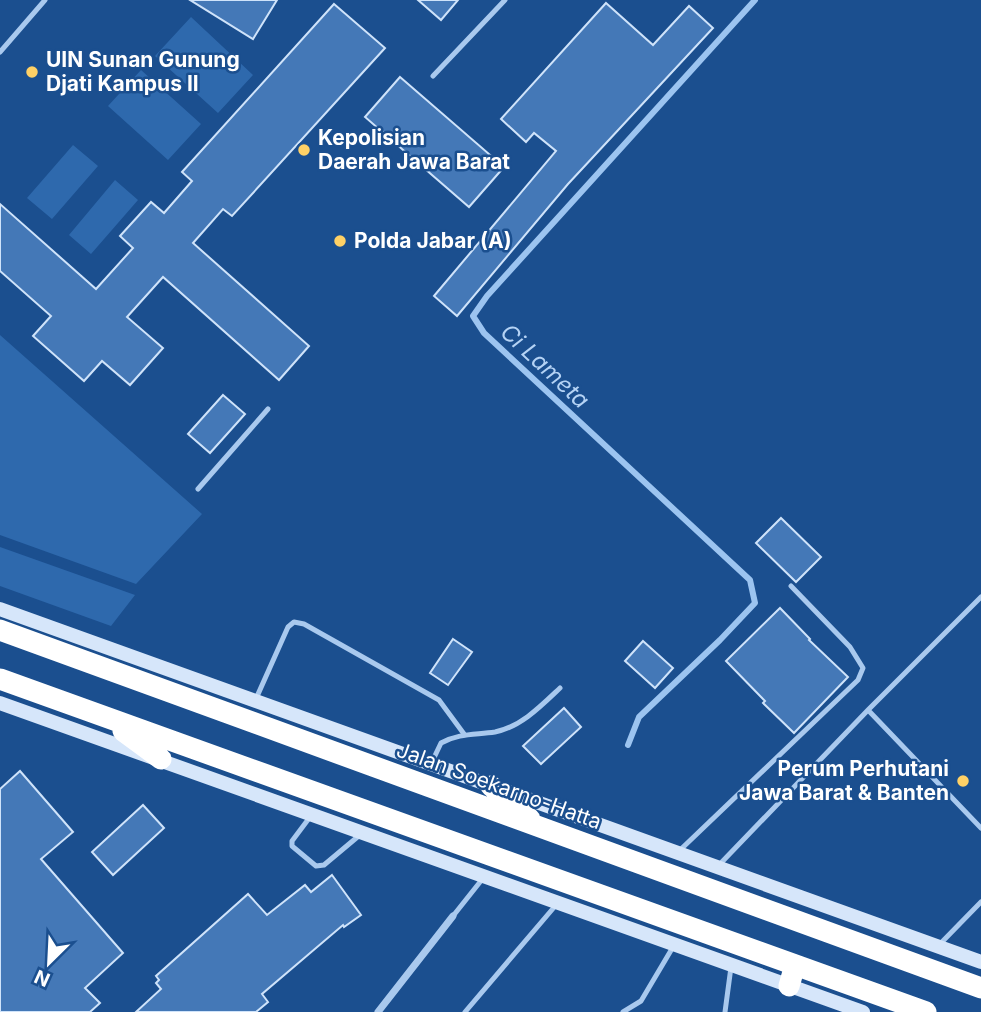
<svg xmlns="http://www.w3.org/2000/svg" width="981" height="1012" viewBox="0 0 981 1012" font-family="Inter,sans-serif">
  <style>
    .green { fill: #2e69ad }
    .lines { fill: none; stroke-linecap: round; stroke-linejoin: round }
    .stream { stroke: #9cc4f0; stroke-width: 6 }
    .building { fill: #4478b7; stroke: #cfe3fa; stroke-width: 2 }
    .lane { stroke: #a9c9ee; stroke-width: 5 }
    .street { stroke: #a9c9ee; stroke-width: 7 }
    .secondary { stroke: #d6e6fa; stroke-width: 14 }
    .highway { stroke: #fff; stroke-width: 21 }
    .poi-dot { fill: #ffd166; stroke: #1b4f8f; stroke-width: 2.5 }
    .labels { text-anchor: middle; stroke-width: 5; stroke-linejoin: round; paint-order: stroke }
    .poi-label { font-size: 21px; font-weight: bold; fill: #fff; stroke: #1b4f8f; text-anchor: start }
    .street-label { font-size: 21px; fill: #fff; stroke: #1b4f8f }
    .water-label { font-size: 23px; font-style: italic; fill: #b5d3f5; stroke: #1b4f8f }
  </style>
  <rect width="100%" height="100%" fill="#1b4f8f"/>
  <path class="green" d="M191,17L253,75L218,113L155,56Z
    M141,70L201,124L168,160L108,106Z
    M73,145L98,166L52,219L27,198Z
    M115,180L138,200L91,254L69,235Z
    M0,335L202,514L136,584L0,535Z
    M0,547L135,595L111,626L0,586Z"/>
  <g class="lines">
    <path class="stream" d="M628,745L639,717L720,640L755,603L750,580L484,333L473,316L487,296L755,0"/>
  </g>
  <path class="building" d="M190,0H277L253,39Z
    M418,0H458L441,20Z
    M606,3L653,45L689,6L713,28L568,184L457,316L434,296L556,151L534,133L526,142L501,119Z
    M334,4L385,48L232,216L223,209L193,243L309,346L279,380L163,277L127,317L163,348L130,385L102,361L84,381L33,336L51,316L0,271V204L96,289L133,248L120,236L151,202L164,213L192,181L182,172Z
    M400,77L504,167L469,207L365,117Z
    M223,395L245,414L210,453L188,434Z
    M781,518L821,557L796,582L756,543Z
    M780,608L810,639L809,640L848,677L794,733L763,703L765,701L726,661Z
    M453,639L472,652L448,685L430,673Z
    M643,641L673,668L655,688L625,661Z
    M564,708L581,727L541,764L523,746Z
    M20,771L73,832L41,859L123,953L85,988L100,1003L90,1012H0V789Z
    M143,805L164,828L113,875L92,852Z
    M332,875L361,915L344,927L343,925L262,994L268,1002L256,1012H136L161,989L156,983L159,980L156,976L248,894L267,915L305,885L311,892Z"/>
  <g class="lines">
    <path class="lane" d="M0,52L45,0
      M433,76L505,0
      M198,489L268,409
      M255,701L288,627L294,622L304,624L439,700L464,734
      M868,710L981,828
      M431,764L441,743C459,733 475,735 495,732C521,727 542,705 560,688
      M310,817L292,841V846L316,866L324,865L361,834
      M678,852L858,680L863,668L850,647L791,586
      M719,865L868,710L981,597
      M453,916L484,877
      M939,945L981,902
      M465,1012L556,905
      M623,1012L641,1001L673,947
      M725,1012L731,967"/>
    <path class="street" d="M378,1012L453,916"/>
    <path class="secondary" d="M0,609L981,962
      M0,703L863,1012"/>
    <path class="highway" d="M0,630L981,988
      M0,679L926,1012
      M123,731L161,759
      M491,786L530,819
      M789,986L795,965"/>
  </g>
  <g class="poi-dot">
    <circle cx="32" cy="72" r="7"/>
    <circle cx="304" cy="150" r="7"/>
    <circle cx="340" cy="241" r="7"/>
    <circle cx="963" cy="781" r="7"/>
  </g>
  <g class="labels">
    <g class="poi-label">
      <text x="46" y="67">UIN Sunan Gunung<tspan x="46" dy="24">Djati Kampus II</tspan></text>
      <text x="318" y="145">Kepolisian<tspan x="318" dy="24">Daerah Jawa Barat</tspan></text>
      <text x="354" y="248">Polda Jabar (A)</text>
      <text x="949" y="776" text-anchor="end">Perum Perhutani<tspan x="949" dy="24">Jawa Barat &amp; Banten</tspan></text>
    </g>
    <g class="street-label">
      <text transform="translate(499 786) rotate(20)" y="7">Jalan Soekarno-Hatta</text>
    </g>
    <g class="water-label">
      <text transform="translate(545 366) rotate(43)" y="8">Ci Lameta</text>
    </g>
  </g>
  <g transform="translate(49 963) rotate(204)" stroke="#1b4f8f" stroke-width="5" paint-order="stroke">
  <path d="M0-5L12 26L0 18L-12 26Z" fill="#ffffff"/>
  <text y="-10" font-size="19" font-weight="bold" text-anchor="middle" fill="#ffffff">N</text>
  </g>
</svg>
